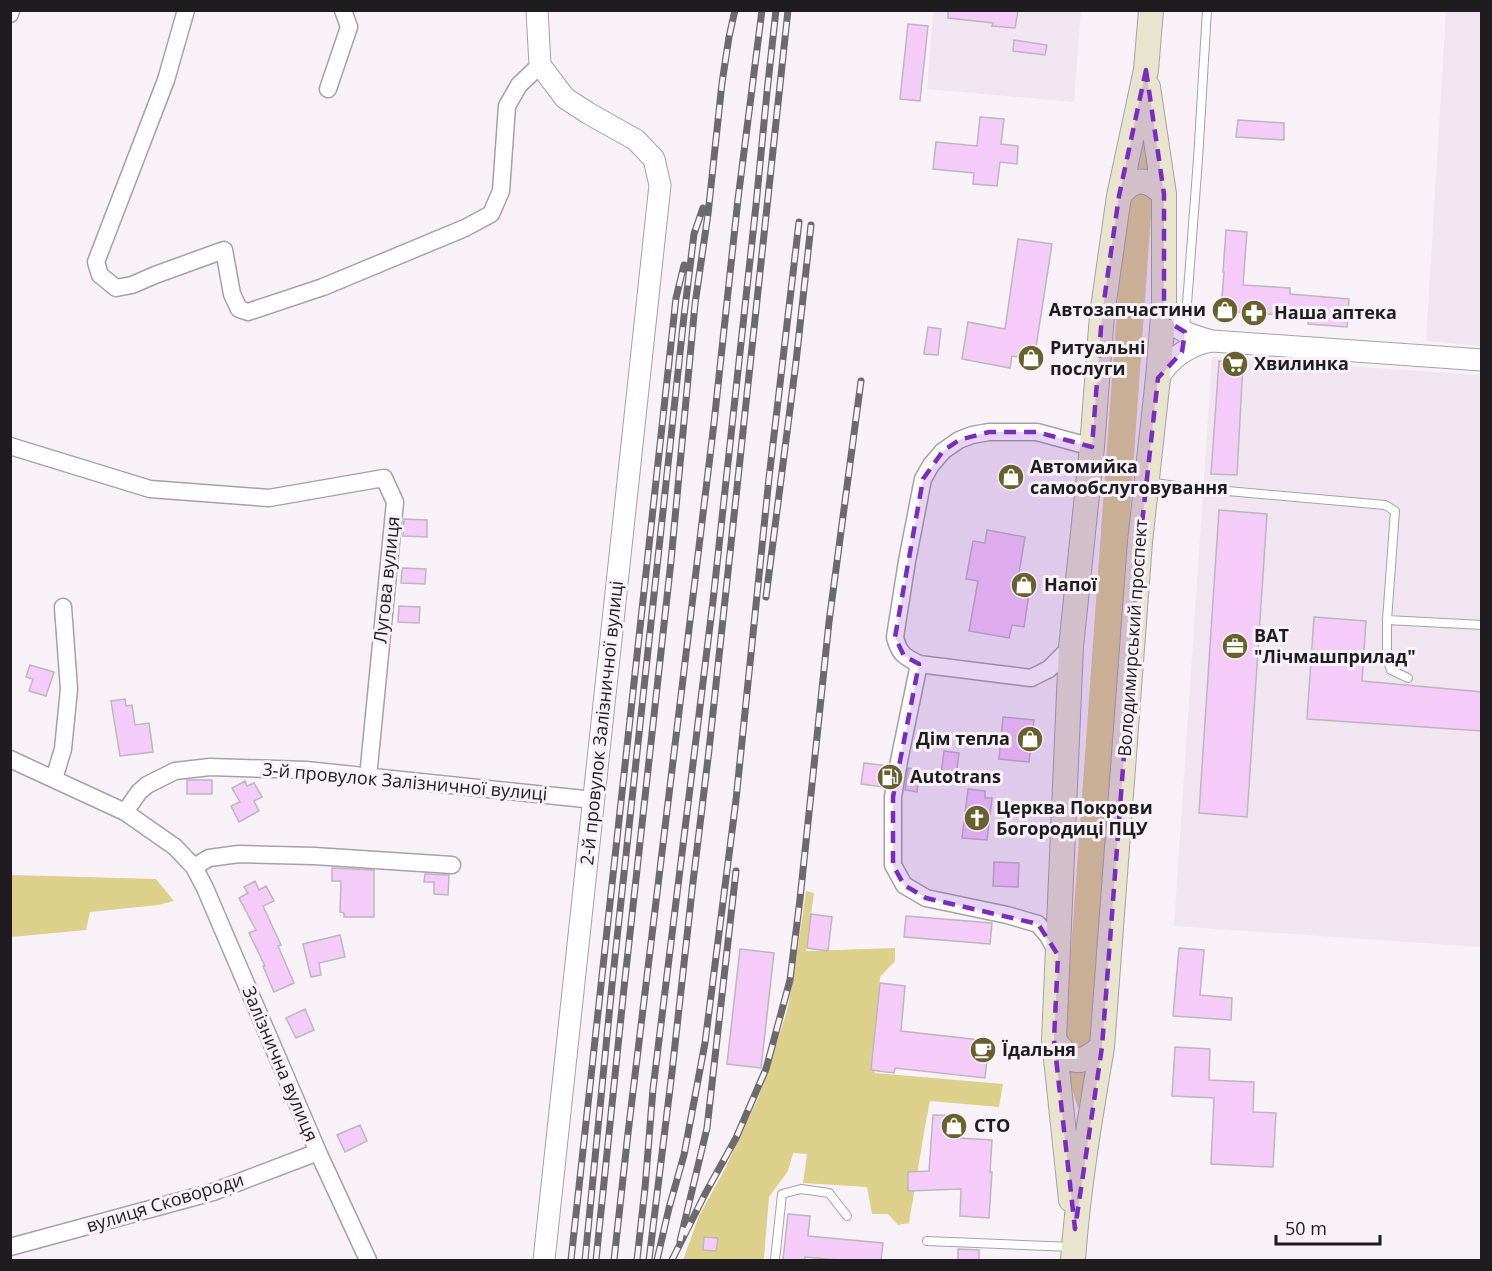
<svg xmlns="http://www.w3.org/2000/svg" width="1492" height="1271" viewBox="0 0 1492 1271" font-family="'Open Sans',sans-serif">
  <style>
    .built { fill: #f0e5f1 }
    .green { fill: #dcd08b }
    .building { fill: #f5cbfa; stroke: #bcb7bd; stroke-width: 1.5 }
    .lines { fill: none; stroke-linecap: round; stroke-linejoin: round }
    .service-casing { stroke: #a7a1a7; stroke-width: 10 }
    .minor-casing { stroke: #a7a1a7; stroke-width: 19 }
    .tertiary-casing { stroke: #a7a1a7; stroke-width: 23 }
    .secondary-casing { stroke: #a7a1a7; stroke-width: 26 }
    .service { stroke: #fff; stroke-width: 8 }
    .minor { stroke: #fff; stroke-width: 16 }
    .tertiary { stroke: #fff; stroke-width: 21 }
    .secondary { stroke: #e8e4ce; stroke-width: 24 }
    .rail-casing { stroke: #6d6a6d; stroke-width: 7 }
    .rail { stroke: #f8f2f8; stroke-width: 4.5; stroke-dasharray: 14; stroke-linecap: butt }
    .marked { fill: #7b2cbf; fill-opacity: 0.2; stroke: #7b2cbf; stroke-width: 4.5; stroke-dasharray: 12 8; stroke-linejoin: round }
    .labels { text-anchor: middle; stroke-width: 6; stroke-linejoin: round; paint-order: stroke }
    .poi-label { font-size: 18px; font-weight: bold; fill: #1e1c1e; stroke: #f8f2f8; text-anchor: start }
    .street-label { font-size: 18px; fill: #1e1c1e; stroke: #f8f2f8 }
  </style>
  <rect width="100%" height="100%" fill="#f8f2f8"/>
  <path class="built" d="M933,11H1081L1074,102L927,89Z
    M1446,11H1481V346L1426,341Z
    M1212,357L1481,375V947L1174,926Z"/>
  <path class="green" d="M1144,114L1152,173L1140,168L1128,169Z
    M1143,188L1152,200L1093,1039L1088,1046L1074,1049L1065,1034L1125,196Z
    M11,875L156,879L174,901L158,905L90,912L86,930L11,937Z
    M806,891L814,893L806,951L895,948V961L880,977L872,1064L875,1073L1003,1084L999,1107L930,1101L926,1121L909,1223L898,1225L888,1214H872L867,1187L803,1183L807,1154L793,1153L788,1171L769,1197L764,1257L763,1260H683L699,1216L725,1169L759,1096L787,1011L794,974Z
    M1065,1065L1088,1067L1078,1109Z"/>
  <path class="building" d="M948,10H1018L1015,28L992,26L993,23L948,18Z
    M908,24L928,26L920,101L900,99Z
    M1014,40L1047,45L1045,55L1013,51Z
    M980,117L1004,119L1001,144L1018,146L1017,164L1000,162L997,186L973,184L974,173L933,169L936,142L977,146Z
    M1238,120L1284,123V140L1236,137Z
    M1226,230L1247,232L1243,285L1290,288V294L1349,299L1347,327L1308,324L1309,317L1221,311L1224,272H1223Z
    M1018,239L1052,244L1034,360L1012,356L1010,368L962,359L968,322L1005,329Z
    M928,327L941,329L938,355L924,354Z
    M1219,361L1243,364L1237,475L1211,474Z
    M1219,510L1267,514L1247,817L1199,813Z
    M404,519L427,520V537L403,536Z
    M987,530L1025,537L1017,585L1030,587L1024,627L1012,625L1009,638L969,631L978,581L966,579L973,541L985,543Z
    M402,568L426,569L425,584L401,583Z
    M399,606L420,607L419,623L398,622Z
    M1314,617L1366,621L1362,681L1482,692V731L1307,719Z
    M30,665L54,672L46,696L29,691L33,679L26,677Z
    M125,699L126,706L132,705L135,725L149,723L153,752L120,756L111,701Z
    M1003,717L1034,720L1029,762L999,759Z
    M944,751L959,753L956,777L941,775Z
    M864,763L888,766L884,787L861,784Z
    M908,768L920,770L917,792L905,790Z
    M187,780H212V794H187Z
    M245,781L247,786L254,783L262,797L254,801L259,811L239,822L231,806L240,802L232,788Z
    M968,789L985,791V798H992L987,840L962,838Z
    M994,862L1019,863L1018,887L993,886Z
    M332,868L374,870V917H344V913L340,912L341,881H332Z
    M425,874L449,875L448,895L434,894V882H424Z
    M255,881L259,890L266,886L274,901L263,906L281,945L278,946L294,983L274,992L263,966H265L249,933L256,930L239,898L248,893L244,887Z
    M811,914L832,917L828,951L807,948Z
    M906,916L992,923L990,944L904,937Z
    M340,935L345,957L319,963L321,975L311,977L303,944Z
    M1179,948L1204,950L1200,995L1232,998L1231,1020L1173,1016Z
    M740,949L774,953L761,1068L727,1064Z
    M880,983L905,986L901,1031L989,1041L985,1078L895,1068L894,1073L871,1070Z
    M305,1009L314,1030L296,1038L286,1018Z
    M1175,1047L1210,1049L1209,1080L1254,1082L1253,1112L1276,1113L1273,1167L1211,1164L1214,1098L1172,1096Z
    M933,1115L960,1116L959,1138L992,1140L990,1172H992L989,1218L960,1216L961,1189L908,1191V1172L929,1171Z
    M360,1125L367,1141L345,1152L337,1135Z
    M788,1214L810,1216L808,1236L883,1243L881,1260H839L805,1257V1260H783Z
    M704,1237L718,1238L716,1251L703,1250Z
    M958,1249L979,1250V1260H958Z"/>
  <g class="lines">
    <defs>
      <path id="service" d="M1185,330L1198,159L1207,10
        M1148,482L1183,487L1385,505L1395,511L1387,620V658L1391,670L1408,678
        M1387,620L1482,625
        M927,1241L1073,1247
        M775,1260L782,1194L801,1189L829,1193L847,1216"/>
      <path id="minor" d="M186,10L166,80L96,262L100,275L116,288L132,285L155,275L224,250L232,294L239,309L248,312L323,287L465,228L491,214L501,191L507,106L519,85L540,65
        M10,14L11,10
        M328,89L349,27L343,10
        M10,446L150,489L269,498L384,478L395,502L368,777
        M1071,647L1049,669L1031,678L919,664C904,656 899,654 895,637L907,561L923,479L931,465L943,451L959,440L972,435L989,432H1037L1092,447
        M919,664L899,761L893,797V865L904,885L926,898L1007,915L1038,924L1048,936L1057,952
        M10,759L125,812L175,847L194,867L205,888L318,1152L368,1260
        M54,779L63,749L69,689L63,607
        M125,812L139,792L147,785L175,771L210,767L306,770L594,800
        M194,867L209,858L239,854L314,856L452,865
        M10,1247L213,1192L318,1152"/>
      <path id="tertiary" d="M537,10L540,65L565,98L588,113L636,140L654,159L660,185L544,1260
        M1164,304C1172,331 1187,334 1212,341L1482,360
        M1158,378C1171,358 1188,345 1212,341"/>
      <path id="secondary" d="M1148,87L1164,194
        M1054,1040L1071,1200
        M1102,1047C1077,1067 1072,1064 1054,1040L1071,647L1092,447L1102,315L1119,196L1146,70L1151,10
        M1073,1260C1078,1189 1090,1118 1102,1047L1140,542L1158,378L1164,304V194C1147,178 1134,176 1119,196"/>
    </defs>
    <use href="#service" class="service-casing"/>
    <use href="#minor" class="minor-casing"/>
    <use href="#tertiary" class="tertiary-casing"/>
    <use href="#secondary" class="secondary-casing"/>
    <use href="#service" class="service"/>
    <use href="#minor" class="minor"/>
    <use href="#tertiary" class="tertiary"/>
    <use href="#secondary" class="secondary"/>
    <defs>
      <path id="rail" d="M766,597L796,362L811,225
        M680,1241L707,1128L736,871
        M571,1260L676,298L684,265
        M585,1260L612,985L684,316L694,234L703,208
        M596,1260L624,988L671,561L695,304L708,214L722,83L729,37L735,10
        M614,1260L628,1133L714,423L738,199L762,10
        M637,1260L645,1188L653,1089L713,601L756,205L767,92L776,10
        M649,1260L672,1072L693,882L709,750L788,10
        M657,1260L669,1208L684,1155L705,1043L736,800L769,478L799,222
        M672,1260L705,1194L736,1138L766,1069L790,980L800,899L829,622L861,381"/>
    </defs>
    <use href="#rail" class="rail-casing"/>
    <use href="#rail" class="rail"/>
  </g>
  <path class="marked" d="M1146,70L1164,194V304L1175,326L1185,332L1182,352L1158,378L1140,542L1102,1047L1075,1229L1054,1040L1058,955L1038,924L926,898L904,885L893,865V797L919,664L904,656L895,637L923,479L943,451L959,440L989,432H1037L1092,447L1102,315L1119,196Z"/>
  <defs>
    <symbol id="shop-disc" viewBox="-11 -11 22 22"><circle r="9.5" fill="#69612d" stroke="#f8f2f8"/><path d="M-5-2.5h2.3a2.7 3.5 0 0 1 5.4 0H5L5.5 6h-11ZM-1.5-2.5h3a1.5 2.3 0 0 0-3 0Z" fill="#fff"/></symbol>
    <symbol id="pharmacy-disc" viewBox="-11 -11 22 22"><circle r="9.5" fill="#69612d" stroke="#f8f2f8"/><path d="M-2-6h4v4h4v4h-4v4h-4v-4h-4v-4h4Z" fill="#fff"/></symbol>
    <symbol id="supermarket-disc" viewBox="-11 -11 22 22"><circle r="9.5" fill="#69612d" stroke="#f8f2f8"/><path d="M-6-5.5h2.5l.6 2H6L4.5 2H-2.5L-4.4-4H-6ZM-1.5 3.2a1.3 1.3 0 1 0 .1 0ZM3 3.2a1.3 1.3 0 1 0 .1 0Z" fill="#fff"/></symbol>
    <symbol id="office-disc" viewBox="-11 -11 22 22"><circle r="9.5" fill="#69612d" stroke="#f8f2f8"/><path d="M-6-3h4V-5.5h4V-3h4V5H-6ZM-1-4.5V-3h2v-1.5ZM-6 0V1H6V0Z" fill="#fff"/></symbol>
    <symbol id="fuel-disc" viewBox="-11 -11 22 22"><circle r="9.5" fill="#69612d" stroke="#f8f2f8"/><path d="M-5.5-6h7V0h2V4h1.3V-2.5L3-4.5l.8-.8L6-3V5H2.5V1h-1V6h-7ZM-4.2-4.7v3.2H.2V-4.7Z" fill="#fff"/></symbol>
    <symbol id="church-disc" viewBox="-11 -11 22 22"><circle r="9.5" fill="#69612d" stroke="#f8f2f8"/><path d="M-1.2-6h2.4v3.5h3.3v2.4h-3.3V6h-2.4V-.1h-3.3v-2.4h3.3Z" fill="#fff"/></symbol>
    <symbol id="cafe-disc" viewBox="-11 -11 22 22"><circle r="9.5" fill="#69612d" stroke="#f8f2f8"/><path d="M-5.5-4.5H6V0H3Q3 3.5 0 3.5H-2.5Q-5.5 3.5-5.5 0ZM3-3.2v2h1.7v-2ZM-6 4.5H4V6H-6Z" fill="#fff"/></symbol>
  </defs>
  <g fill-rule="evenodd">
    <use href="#shop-disc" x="1210" y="295" width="30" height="30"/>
    <use href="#pharmacy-disc" x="1239" y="298" width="30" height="30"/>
    <use href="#shop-disc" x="1016" y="343" width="30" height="30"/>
    <use href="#supermarket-disc" x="1220" y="349" width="30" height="30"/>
    <use href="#shop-disc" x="996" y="462" width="30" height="30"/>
    <use href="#shop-disc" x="1009" y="570" width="30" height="30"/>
    <use href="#office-disc" x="1220" y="631" width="30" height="30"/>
    <use href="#shop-disc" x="1015" y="724" width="30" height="30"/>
    <use href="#fuel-disc" x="875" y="762" width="30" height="30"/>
    <use href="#church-disc" x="962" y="803" width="30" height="30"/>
    <use href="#cafe-disc" x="968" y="1035" width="30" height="30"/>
    <use href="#shop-disc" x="939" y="1111" width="30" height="30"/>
  </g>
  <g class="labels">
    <g class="poi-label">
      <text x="1206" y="316" text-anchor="end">Автозапчастини</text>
      <text x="1274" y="319">Наша аптека</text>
      <text x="1050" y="354">Ритуальні<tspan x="1050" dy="21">послуги</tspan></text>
      <text x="1254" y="370">Хвилинка</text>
      <text x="1030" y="473">Автомийка<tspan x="1030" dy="21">самообслуговування</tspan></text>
      <text x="1044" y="591">Напої</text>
      <text x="1254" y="642">ВАТ<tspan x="1254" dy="21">"Лічмашприлад"</tspan></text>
      <text x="1010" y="745" text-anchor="end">Дім тепла</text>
      <text x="910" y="783">Autotrans</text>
      <text x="996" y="814">Церква Покрови<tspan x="996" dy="21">Богородиці ПЦУ</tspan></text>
      <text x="1002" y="1056">Їдальня</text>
      <text x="974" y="1132">СТО</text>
    </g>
    <g class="street-label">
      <text transform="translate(387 580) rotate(-84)" y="6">Лугова вулиця</text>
      <text transform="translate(1133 638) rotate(-86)" y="6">Володимирський проспект</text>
      <text transform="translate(602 723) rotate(-84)" y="6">2-й провулок Залізничної вулиці</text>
      <text transform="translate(405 782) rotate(5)" y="6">3-й провулок Залізничної вулиці</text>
      <text transform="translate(280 1064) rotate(67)" y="6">Залізнична вулиця</text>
      <text transform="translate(165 1203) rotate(-17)" y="6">вулиця Сковороди</text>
    </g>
  </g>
  <rect width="1492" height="1271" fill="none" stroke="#1e1c1e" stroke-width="24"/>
  <path d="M1276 1235v9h104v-9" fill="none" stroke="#1e1c1e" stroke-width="3"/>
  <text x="1285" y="1235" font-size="18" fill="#1e1c1e" stroke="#f8f2f8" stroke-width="4.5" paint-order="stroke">50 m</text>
</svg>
